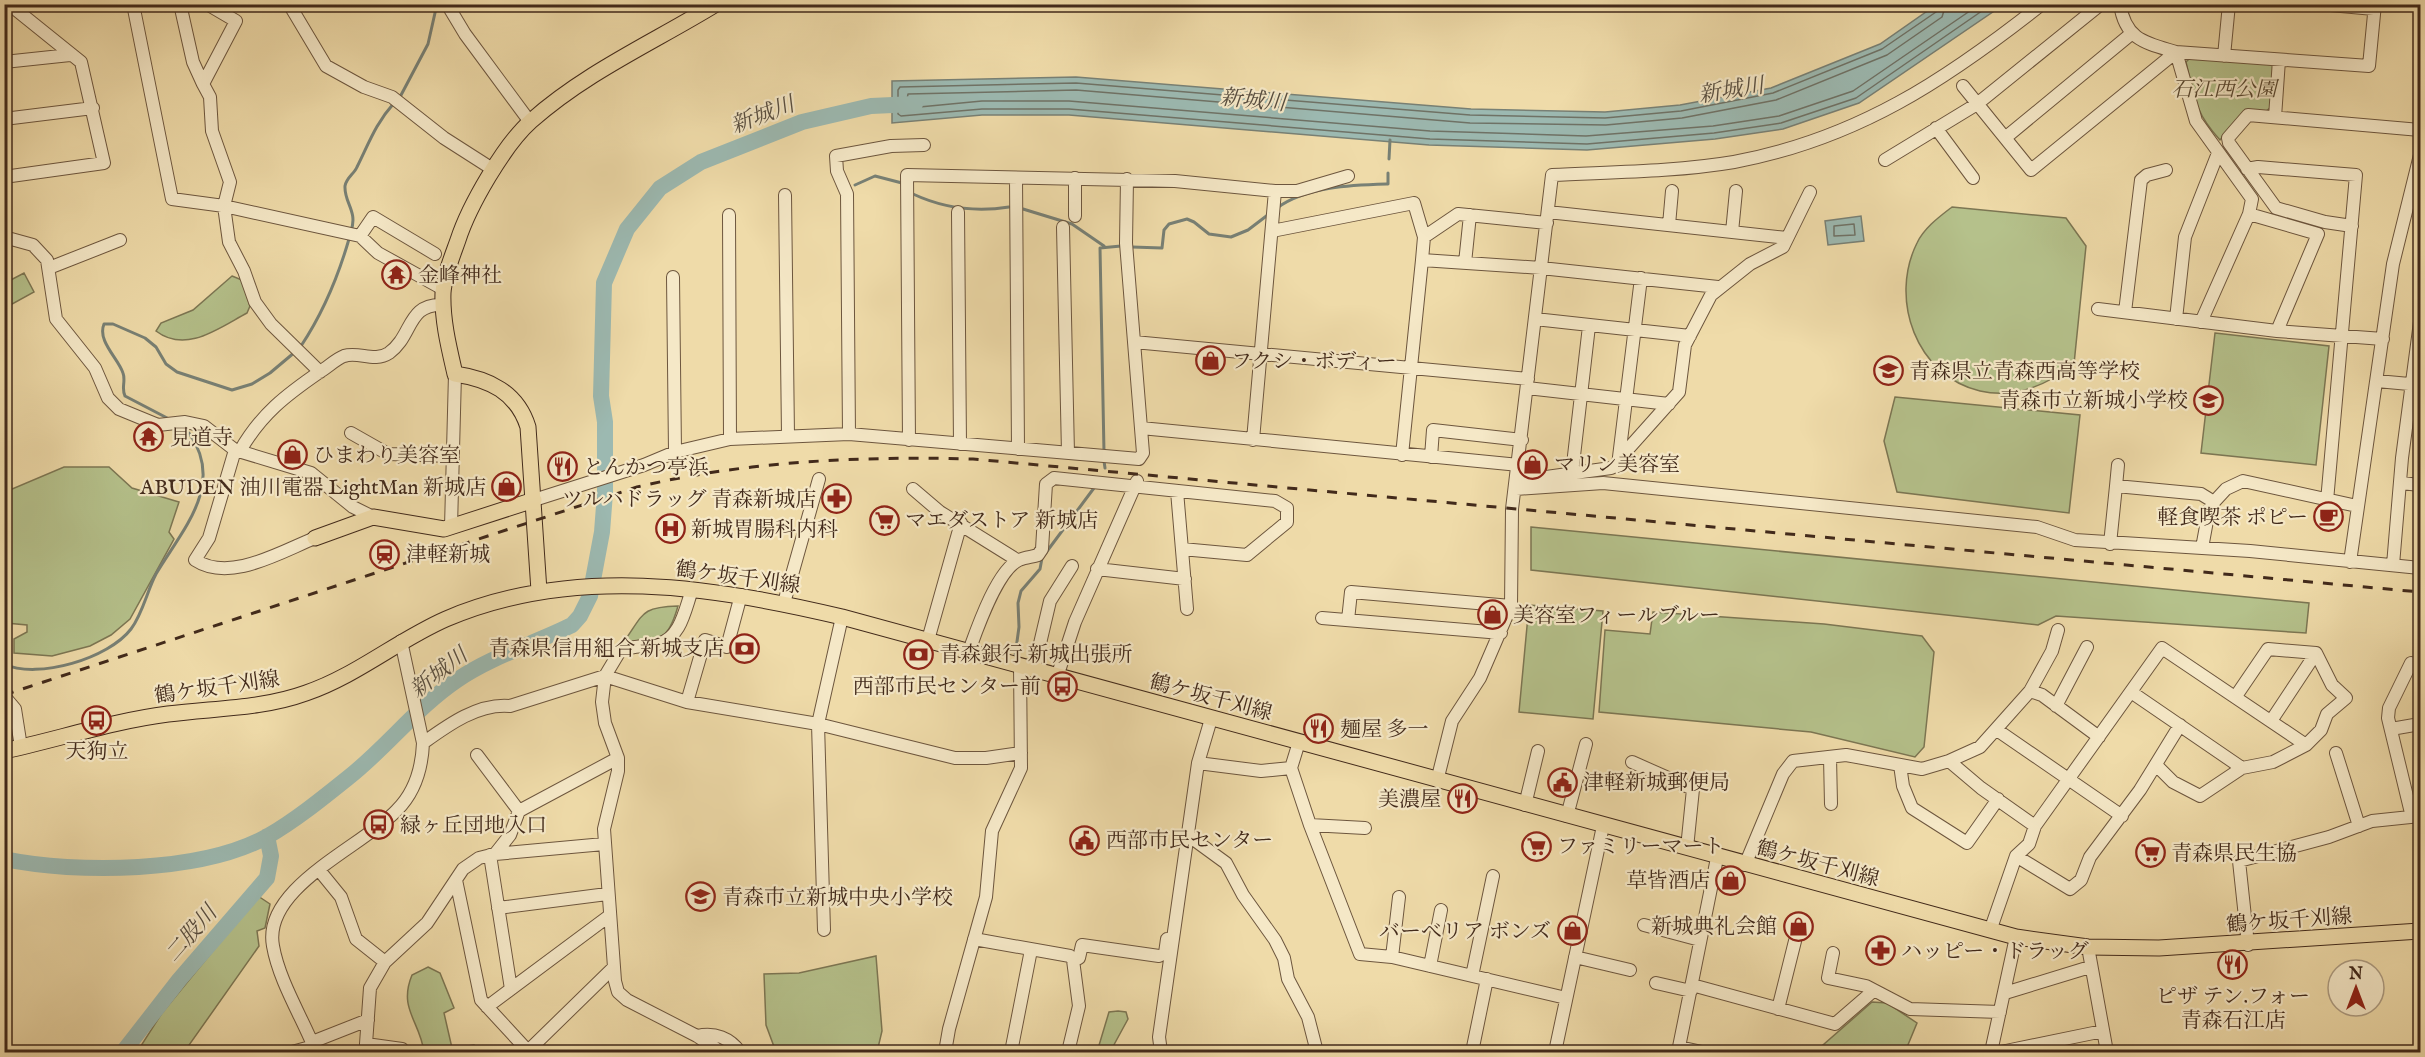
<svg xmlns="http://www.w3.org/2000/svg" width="2425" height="1057" viewBox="0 0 2425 1057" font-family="'IM FELL English','Noto Serif JP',serif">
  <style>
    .green { fill: #b5c18b; stroke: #7c7653; stroke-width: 1.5 }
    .water { fill: #9cb9b1; stroke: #788075; stroke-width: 1.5 }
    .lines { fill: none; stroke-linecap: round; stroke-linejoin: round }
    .shore { stroke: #6f7266; stroke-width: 1.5 }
    .stream { stroke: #788075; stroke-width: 3 }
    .river { stroke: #9cb9b1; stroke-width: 16 }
    .minor-casing { stroke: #6d563e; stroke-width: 14 }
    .major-casing { stroke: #422a1b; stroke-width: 17 }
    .minor { stroke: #f5e8c7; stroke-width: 12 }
    .major { stroke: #efdba9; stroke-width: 15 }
    .rail { stroke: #422a1b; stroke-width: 3; stroke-dasharray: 10 10; stroke-linecap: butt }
    .labels { text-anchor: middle; stroke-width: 4.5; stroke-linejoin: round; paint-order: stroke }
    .park-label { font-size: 21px; font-style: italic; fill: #594831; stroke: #f5e8c7 }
    .poi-label { font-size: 21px; fill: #422a1b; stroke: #f5e8c7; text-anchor: start }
    .street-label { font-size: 21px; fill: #422a1b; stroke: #f5e8c7 }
    .water-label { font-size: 22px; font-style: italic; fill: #584e40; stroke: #f5e8c7 }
  </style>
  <rect width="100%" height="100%" fill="#efdba9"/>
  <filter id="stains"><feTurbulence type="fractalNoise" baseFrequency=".00333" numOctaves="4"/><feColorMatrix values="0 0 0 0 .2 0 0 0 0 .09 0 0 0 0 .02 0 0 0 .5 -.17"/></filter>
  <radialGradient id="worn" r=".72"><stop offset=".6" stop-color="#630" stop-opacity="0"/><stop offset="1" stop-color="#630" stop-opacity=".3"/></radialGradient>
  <path class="green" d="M2192,56L2270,63L2274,69L2271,107L2265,112L2246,110L2220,140C2195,113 2194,97 2186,62Z
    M1952,207L2066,218L2086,246L2074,364C2047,385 2014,399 1980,391C1916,376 1889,299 1917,243C1924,228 1939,217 1952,207Z
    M24,273L34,292L5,308V283Z
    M232,276L242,280L250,306L247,313C219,328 186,354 156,331L161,323L193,310Z
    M2215,333L2329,346L2316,465L2201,453Z
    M1895,397L2080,415L2069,513L1897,492L1884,441Z
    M64,467H109L132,488L179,502L169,532L174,539L130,619L111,635L90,646L52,656L14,653V639L27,632V625L6,623L5,618V492Z
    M1531,527L2309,603L2306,633L2056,616L2038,625L1531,570Z
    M1529,605L1603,611L1593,719L1519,712Z
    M678,606C666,648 658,635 623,643C644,614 640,607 678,606Z
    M1653,612L1824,624L1922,636L1934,652L1924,747L1915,757L1811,732L1599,712L1605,630L1650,634Z
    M258,896L270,904L265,928L257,931L259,946L187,1048L176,1052H137L162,1013Z
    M876,956L882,1031L877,1052H776L766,1025L764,974L799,973Z
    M428,967L440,973L454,1008L444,1013L452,1048L474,1045L480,1052H424C420,1021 398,1009 412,975Z
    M1872,1002L1887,1003L1917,1023L1905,1052H1815Z
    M1118,1011L1126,1012L1128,1019L1110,1052H1097L1109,1012Z"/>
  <path class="water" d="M1936,5H2003L1859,103L1783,129L1715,139L1587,150L1429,145L1069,115H982L892,123V81L1076,77L1471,109L1605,112L1680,105L1771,88L1880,44Z
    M1861,216L1864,241L1828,245L1825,221Z"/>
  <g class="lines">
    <path class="shore" d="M1939,4L1936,12L1882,49L1773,93L1681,111L1605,118L1470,115L1076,83L900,87L898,90V114L901,116L982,109H1069L1430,139L1587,144L1714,133L1781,123L1856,98L1992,4
      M1946,4L1942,17L1887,55L1776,100L1682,118L1606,125L1470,123L1076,90L908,94L906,105L909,108L982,101H1069L1430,131L1586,136L1713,126L1779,116L1853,91L1980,4
      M1854,224L1855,235L1834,236V226Z"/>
    <path class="stream" d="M400,97L428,44L437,4
      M1389,159L1390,140
      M855,185L875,176L902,183
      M913,194C943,208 977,212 1009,207
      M1277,208C1307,186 1353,185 1388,184V173
      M1023,209L1072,224L1104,246
      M351,231C358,211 344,203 345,186C346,178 354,174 357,167C369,143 376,123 394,103
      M1132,247L1162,248L1164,230L1169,224L1187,219L1194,222L1209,234L1231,237L1248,230L1269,214
      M301,346C323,313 338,277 349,239
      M171,420L125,396C121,388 126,381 123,373C118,358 97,341 104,324H113L145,338L156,347L166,364L177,372L232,390L252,384L270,373L295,352
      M1104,452L1100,248L1121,246
      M1104,461L1105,468
      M1015,656L1019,627L1018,603L1021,591L1040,569L1042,558L1094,488
      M4,664C38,680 109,658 131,629C143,613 147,591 156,574C182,530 226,485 189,433"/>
    <path class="river" d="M4,859C77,874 202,873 268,836C296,820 324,797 349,777C387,747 417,707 457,680C492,656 534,644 572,625L580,616L590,596L602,532L605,493V422L601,396L604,283L627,229L660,188L701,162L802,122L871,106L915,104
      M123,1052L179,980L267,878L271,856L267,836"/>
    <defs>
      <path id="minor" d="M133,4L172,199L224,206L360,236L378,253L443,289
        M180,4L193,62L203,84
        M207,4L236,21L203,84L210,97L212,131L230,182L224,206L229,242L244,271L255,302L271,324L320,372
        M289,4L326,66L364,87L392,97L444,138L494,170
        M447,4L465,34L530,122
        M2120,4C2125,40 2146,43 2176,52L2196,121L2252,199L2249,214L2201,322
        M2319,4L2374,9
        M2224,56L2229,4
        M4,62L70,55
        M1963,86L2031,170L2176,52L2369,66L2375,4
        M2275,117L2279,60
        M4,119L93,108
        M1936,128L1973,178
        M2005,138L2131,34
        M1885,160L1977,104L2101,4
        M2247,169L2258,167L2356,175L2327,501
        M4,177L104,163L81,62L9,4
        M1016,178L1018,449
        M1075,178V216
        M785,195L788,435
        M958,212L960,444
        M1548,212L1787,238
        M2249,214L2318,234L2277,331
        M729,215L730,439
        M1669,225L1672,191
        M2352,226L2325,222L2276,208L2229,143L2228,138L2248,115L2420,130
        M1063,227L1068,453
        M1272,231L1414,203L1424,237
        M1732,232L1736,191
        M360,236L373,217L435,254
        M4,237L33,245L47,260L56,319L95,368L108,398L119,409L158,425L185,422L204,426L235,450L311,473L353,507L373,517
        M1422,260L1424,237L1458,214L1547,223
        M1465,263L1470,215
        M49,268L120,240
        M673,277L675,452
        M2098,309L2277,331L2383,339
        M2125,312L2141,180L2147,175L2166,170
        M1535,319L1690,336
        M2176,319L2185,237L2218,153
        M1134,342L1528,379
        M2377,381L2420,385
        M1527,388L1669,404
        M1141,428L1519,465
        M351,433L388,454L451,456
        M849,434L847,194L837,171L836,156L891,146L924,145
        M909,440L907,175L1175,181L1275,191H1297L1348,176
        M1253,440L1275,191
        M235,450L209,538L195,560C230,583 280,552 315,538
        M240,451C261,414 286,395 321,371C328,367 336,359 344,356C359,351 374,363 389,353C413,336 407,303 443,305
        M1402,455L1422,260L1541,268L1718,287
        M1431,457L1433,430L1522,440
        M1620,458L1679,392L1685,345L1711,295L1750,264L1783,247L1810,192
        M1572,473L1589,326
        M1517,481L1611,468L1618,465L1641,278
        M2401,483L2420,485
        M2116,486L2118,465
        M913,489L940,512L1017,560
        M1516,489L1603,483L2037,527L2075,540L2250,551L2420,568
        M1177,491L1187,609
        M534,500L644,465L675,452L730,439L849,434L1139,459L1143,453L1126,243L1127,179
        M451,527L455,374
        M2110,544L2116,486L2201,494L2214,502L2226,489L2243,481L2357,506
        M2202,548L2209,510L2214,502
        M2350,562L2393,264L2420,155
        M2393,565L2402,458L2420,322
        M1097,569L1185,579
        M692,590C685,609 681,638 658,644C645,647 632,645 620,651L605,676L602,702L605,723L618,758V771L604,829L615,981L618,992L627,1000L697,1036L721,1052
        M784,603L819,479
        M1322,618L1501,633
        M1348,620L1351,592L1511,606
        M928,640L961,523
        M969,651C977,629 997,570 1019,560C1025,557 1032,557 1038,555L1042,549L1046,484L1054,478L1275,501L1287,508V522L1247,555L1182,549
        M2411,663L2389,708L2388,718L2412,817
        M1034,669L1050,601L1072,566
        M1057,677L1075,622L1137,481
        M2030,691L2052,651L2058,630
        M2131,692L2242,768
        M4,696L15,709L21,747
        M687,702L705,640L727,647L741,595
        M2056,706L2087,647
        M2271,721L2316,653
        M2391,729L2420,724
        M1997,730L2122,816
        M1299,742L1291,768L1310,825L1360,954L1392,957L1566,998
        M423,743C448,725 478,703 510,706L605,676L687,702L818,724L955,758H986L1021,753
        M2336,753L2359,826
        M477,755L519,811
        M1830,757L1831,804
        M1949,761L1981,788L2035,826
        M1632,762L1693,789L1687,848
        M1198,763L1261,771L1291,768
        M1900,765L1903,786L1912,808L1967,843L1998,799
        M2157,766L2173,782L2200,796L2242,768L2273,762L2306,745L2321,730L2327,714L2346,698L2332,685L2316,653L2268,649L2236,696
        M1437,781L1452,721L1480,678L1511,606L1512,509L1552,175C1612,172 1674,172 1734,162C1857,139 1946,80 2042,4
        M1525,805L1538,751
        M1567,816L1586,744
        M1310,825L1365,828
        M1189,836L1226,863L1243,895L1275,940L1284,958L1288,979L1308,1017L1317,1052
        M495,854L510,835L519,811L618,758
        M490,855L511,989
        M2016,856L2070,889L2081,880L2090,857L2140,790L2180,725
        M1745,865L1783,774L1793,761L1846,755L1922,769L1949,761L1980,747L2030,691L2042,695L2099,737
        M319,870L341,897L356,939L385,962
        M456,880L481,1000L528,1051L613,968
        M498,908L607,894
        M1644,925L1700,940
        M824,930L818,724L842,617
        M1990,931L2016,856L2029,844L2035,826L2162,648L2306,745
        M974,939L1070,956L1073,960
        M2248,945L2239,861L2329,837L2372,821L2420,816
        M2088,947L2107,1052
        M1833,953L1828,978L1866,986L1910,1009L2000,1012
        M1392,957L1399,897
        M1575,957L1630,970
        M1430,966L1441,910
        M1472,976L1493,876
        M1656,983L1691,991
        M1692,985L1835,1024L1872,992
        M2005,993L2090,967
        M487,1007L609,916
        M1778,1009L1795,941
        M697,1036C715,1032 730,1038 740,1052
        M312,1042L368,1020
        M1679,1047L1702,1052
        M292,1052L314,1046
        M316,1052C303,1019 279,981 273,946C262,887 364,846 397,810C415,792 422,767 423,743L401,641
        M403,1052L402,1049L366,1044L370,988L385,962L427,923L463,869L479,858L495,854L604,844
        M945,1052L949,1029L986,897L992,831L1021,768L1020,665
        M1011,1052L1031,950
        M1068,1052L1079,1006L1073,960L1079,958L1082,945L1159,956L1165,953L1167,939
        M1161,1052L1159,1037L1198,763L1211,719
        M1472,1052L1487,979
        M1555,1052L1603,826
        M1678,1052L1717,858
        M1991,1052L2016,937
        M2001,1052L2103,1031"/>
      <path id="major" d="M315,538L373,517L444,529L534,500
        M539,591L528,427C517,392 489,379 455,374C449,348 442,320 443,293C444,276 452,257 458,240C469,206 504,145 531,121C586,72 654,42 716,4
        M4,751C59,739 113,721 168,714C214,708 262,709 306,693C356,676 398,640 446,619C572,565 713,586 842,617L2016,937L2088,947L2159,948L2420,931"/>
    </defs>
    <use href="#minor" class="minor-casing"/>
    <use href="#major" class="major-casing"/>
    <use href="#minor" class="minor"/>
    <use href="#major" class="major"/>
    <path class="rail" d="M4,695L637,487C747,461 860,456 973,459L2420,592"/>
  </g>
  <defs>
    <symbol id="temple-ring" viewBox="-11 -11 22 22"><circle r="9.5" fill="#f5e8c7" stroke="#8f2418" stroke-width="1.5"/><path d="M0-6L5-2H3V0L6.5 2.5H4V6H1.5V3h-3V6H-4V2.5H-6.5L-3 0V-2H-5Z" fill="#8f2418"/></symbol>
    <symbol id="shop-ring" viewBox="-11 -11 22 22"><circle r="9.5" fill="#f5e8c7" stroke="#8f2418" stroke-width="1.5"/><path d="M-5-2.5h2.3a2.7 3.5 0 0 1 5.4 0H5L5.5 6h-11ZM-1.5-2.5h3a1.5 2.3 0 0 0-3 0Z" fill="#8f2418"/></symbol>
    <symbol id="school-ring" viewBox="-11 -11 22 22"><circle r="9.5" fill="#f5e8c7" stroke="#8f2418" stroke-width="1.5"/><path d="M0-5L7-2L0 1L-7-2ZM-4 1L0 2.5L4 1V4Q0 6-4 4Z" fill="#8f2418"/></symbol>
    <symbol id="restaurant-ring" viewBox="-11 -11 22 22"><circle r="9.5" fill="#f5e8c7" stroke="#8f2418" stroke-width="1.5"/><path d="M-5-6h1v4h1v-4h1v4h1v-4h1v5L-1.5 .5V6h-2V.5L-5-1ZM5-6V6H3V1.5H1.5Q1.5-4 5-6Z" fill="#8f2418"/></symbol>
    <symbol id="pharmacy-ring" viewBox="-11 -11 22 22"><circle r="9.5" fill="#f5e8c7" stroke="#8f2418" stroke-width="1.5"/><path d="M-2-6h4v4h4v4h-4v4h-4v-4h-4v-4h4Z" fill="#8f2418"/></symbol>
    <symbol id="cafe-ring" viewBox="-11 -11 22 22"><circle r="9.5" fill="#f5e8c7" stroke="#8f2418" stroke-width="1.5"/><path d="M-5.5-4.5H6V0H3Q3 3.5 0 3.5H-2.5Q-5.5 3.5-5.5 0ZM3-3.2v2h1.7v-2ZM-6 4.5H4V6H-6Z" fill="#8f2418"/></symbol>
    <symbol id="supermarket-ring" viewBox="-11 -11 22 22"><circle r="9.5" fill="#f5e8c7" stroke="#8f2418" stroke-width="1.5"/><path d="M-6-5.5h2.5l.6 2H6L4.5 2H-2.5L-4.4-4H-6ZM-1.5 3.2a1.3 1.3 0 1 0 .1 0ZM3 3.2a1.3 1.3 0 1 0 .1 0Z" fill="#8f2418"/></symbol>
    <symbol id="hospital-ring" viewBox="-11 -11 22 22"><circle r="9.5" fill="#f5e8c7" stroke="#8f2418" stroke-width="1.5"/><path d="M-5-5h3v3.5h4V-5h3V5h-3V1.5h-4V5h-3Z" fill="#8f2418"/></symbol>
    <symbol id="station-ring" viewBox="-11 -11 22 22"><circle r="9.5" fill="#f5e8c7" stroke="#8f2418" stroke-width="1.5"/><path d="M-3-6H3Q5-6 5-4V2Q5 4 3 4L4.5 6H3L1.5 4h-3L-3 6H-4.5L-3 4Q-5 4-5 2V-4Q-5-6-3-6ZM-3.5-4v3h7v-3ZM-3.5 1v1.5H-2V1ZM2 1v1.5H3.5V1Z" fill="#8f2418"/></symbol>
    <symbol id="bank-ring" viewBox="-11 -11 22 22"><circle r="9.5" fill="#f5e8c7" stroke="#8f2418" stroke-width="1.5"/><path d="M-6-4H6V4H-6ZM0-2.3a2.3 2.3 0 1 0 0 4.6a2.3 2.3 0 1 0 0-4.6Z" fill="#8f2418"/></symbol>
    <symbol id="bus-ring" viewBox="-11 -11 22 22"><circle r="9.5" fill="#f5e8c7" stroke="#8f2418" stroke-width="1.5"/><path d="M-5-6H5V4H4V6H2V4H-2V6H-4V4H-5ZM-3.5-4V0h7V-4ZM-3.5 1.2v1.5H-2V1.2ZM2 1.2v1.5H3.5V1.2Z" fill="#8f2418"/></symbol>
    <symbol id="civic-ring" viewBox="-11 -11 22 22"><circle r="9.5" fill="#f5e8c7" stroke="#8f2418" stroke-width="1.5"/><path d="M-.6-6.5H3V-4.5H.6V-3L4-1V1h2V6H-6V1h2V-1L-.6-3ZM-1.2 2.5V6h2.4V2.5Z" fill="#8f2418"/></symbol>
  </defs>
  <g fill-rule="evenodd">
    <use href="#temple-ring" x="380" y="258" width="33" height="33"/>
    <use href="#shop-ring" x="1194" y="344" width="33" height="33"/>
    <use href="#school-ring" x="1872" y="354" width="33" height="33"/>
    <use href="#school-ring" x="2192" y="384" width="33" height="33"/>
    <use href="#temple-ring" x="132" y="420" width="33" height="33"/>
    <use href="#shop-ring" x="276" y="438" width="33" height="33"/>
    <use href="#shop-ring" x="1516" y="448" width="33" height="33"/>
    <use href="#restaurant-ring" x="546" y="450" width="33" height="33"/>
    <use href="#shop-ring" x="490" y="470" width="33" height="33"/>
    <use href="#pharmacy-ring" x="820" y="482" width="33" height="33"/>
    <use href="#cafe-ring" x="2312" y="500" width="33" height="33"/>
    <use href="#supermarket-ring" x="868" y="504" width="33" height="33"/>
    <use href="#hospital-ring" x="654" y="512" width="33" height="33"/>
    <use href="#station-ring" x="368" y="538" width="33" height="33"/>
    <use href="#shop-ring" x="1476" y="598" width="33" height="33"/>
    <use href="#bank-ring" x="728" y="632" width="33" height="33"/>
    <use href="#bank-ring" x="902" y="638" width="33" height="33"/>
    <use href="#bus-ring" x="1046" y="670" width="33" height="33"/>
    <use href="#bus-ring" x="80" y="704" width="33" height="33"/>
    <use href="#restaurant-ring" x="1302" y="712" width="33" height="33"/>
    <use href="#civic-ring" x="1546" y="766" width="33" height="33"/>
    <use href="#restaurant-ring" x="1446" y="782" width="33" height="33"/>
    <use href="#bus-ring" x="362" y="808" width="33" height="33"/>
    <use href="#civic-ring" x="1068" y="824" width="33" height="33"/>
    <use href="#supermarket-ring" x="1520" y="830" width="33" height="33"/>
    <use href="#supermarket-ring" x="2134" y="836" width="33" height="33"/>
    <use href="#shop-ring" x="1714" y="864" width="33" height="33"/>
    <use href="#school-ring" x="684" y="880" width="33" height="33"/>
    <use href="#shop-ring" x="1782" y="910" width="33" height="33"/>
    <use href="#shop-ring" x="1556" y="914" width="33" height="33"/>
    <use href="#pharmacy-ring" x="1864" y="934" width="33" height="33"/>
    <use href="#restaurant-ring" x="2216" y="948" width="33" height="33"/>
  </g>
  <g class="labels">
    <g class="park-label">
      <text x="2224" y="96">石江西公園</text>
    </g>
    <g class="poi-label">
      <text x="418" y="282">金峰神社</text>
      <text x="1231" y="368">フクシ・ボディー</text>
      <text x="1909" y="378">青森県立青森西高等学校</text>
      <text x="2188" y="407" text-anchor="end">青森市立新城小学校</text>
      <text x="170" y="444">見道寺</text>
      <text x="313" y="462">ひまわり美容室</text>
      <text x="1554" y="471">マリン美容室</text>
      <text x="583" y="474">とんかつ亭浜</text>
      <text x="486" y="494" text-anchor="end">ABUDEN 油川電器 LightMan 新城店</text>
      <text x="816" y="506" text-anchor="end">ツルハドラッグ 青森新城店</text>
      <text x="2308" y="524" text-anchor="end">軽食喫茶 ポピー</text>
      <text x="905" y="527">マエダストア 新城店</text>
      <text x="691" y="536">新城胃腸科内科</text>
      <text x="406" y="561">津軽新城</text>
      <text x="1513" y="622">美容室フィールブルー</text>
      <text x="724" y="655" text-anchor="end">青森県信用組合 新城支店</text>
      <text x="939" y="661">青森銀行 新城出張所</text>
      <text x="1041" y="693" text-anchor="end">西部市民センター前</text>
      <text x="1340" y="736">麺屋 多一</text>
      <text x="97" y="758" text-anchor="middle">天狗立</text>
      <text x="1583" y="789">津軽新城郵便局</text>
      <text x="1441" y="806" text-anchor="end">美濃屋</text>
      <text x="400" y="832">緑ヶ丘団地入口</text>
      <text x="1106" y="847">西部市民センター</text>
      <text x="1557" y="853">ファミリーマート</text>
      <text x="2171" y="860">青森県民生協</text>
      <text x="1710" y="887" text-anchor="end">草皆酒店</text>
      <text x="722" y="904">青森市立新城中央小学校</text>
      <text x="1777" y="933" text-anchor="end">新城典礼会館</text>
      <text x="1551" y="938" text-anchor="end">バーべリア ボンズ</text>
      <text x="1901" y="958">ハッピー・ドラッグ</text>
      <text x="2233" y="1003" text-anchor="middle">ピザ テン.フォー<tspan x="2233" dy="24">青森石江店</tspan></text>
    </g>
    <g class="street-label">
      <text transform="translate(738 577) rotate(8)" y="7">鶴ケ坂千刈線</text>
      <text transform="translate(217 687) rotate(-8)" y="7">鶴ケ坂千刈線</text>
      <text transform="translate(1211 697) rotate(15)" y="7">鶴ケ坂千刈線</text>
      <text transform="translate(1818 863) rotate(15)" y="7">鶴ケ坂千刈線</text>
      <text transform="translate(2289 920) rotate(-4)" y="7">鶴ケ坂千刈線</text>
    </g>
    <g class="water-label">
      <text transform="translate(1731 89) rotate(-9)" y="8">新城川</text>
      <text transform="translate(1253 99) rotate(5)" y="8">新城川</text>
      <text transform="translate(762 114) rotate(-21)" y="8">新城川</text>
      <text transform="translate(438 672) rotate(-38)" y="8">新城川</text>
      <text transform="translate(190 933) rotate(-49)" y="8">二股川</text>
    </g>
  </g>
  <rect width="2425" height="1057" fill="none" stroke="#efdba9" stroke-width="24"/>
  <rect x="6" y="6" width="2413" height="1045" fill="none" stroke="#422a1b" stroke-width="3"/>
  <rect x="12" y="12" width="2401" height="1033" fill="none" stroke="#422a1b" stroke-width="1.5"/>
  <g transform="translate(2356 988)"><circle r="28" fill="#f5e8c7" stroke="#ad9c82" stroke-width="1.5"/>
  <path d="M0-4.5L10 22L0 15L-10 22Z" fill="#8f2418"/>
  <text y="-9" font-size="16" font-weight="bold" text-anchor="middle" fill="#422a1b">N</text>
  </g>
  <rect width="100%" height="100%" filter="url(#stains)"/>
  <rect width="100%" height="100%" fill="url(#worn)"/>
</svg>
